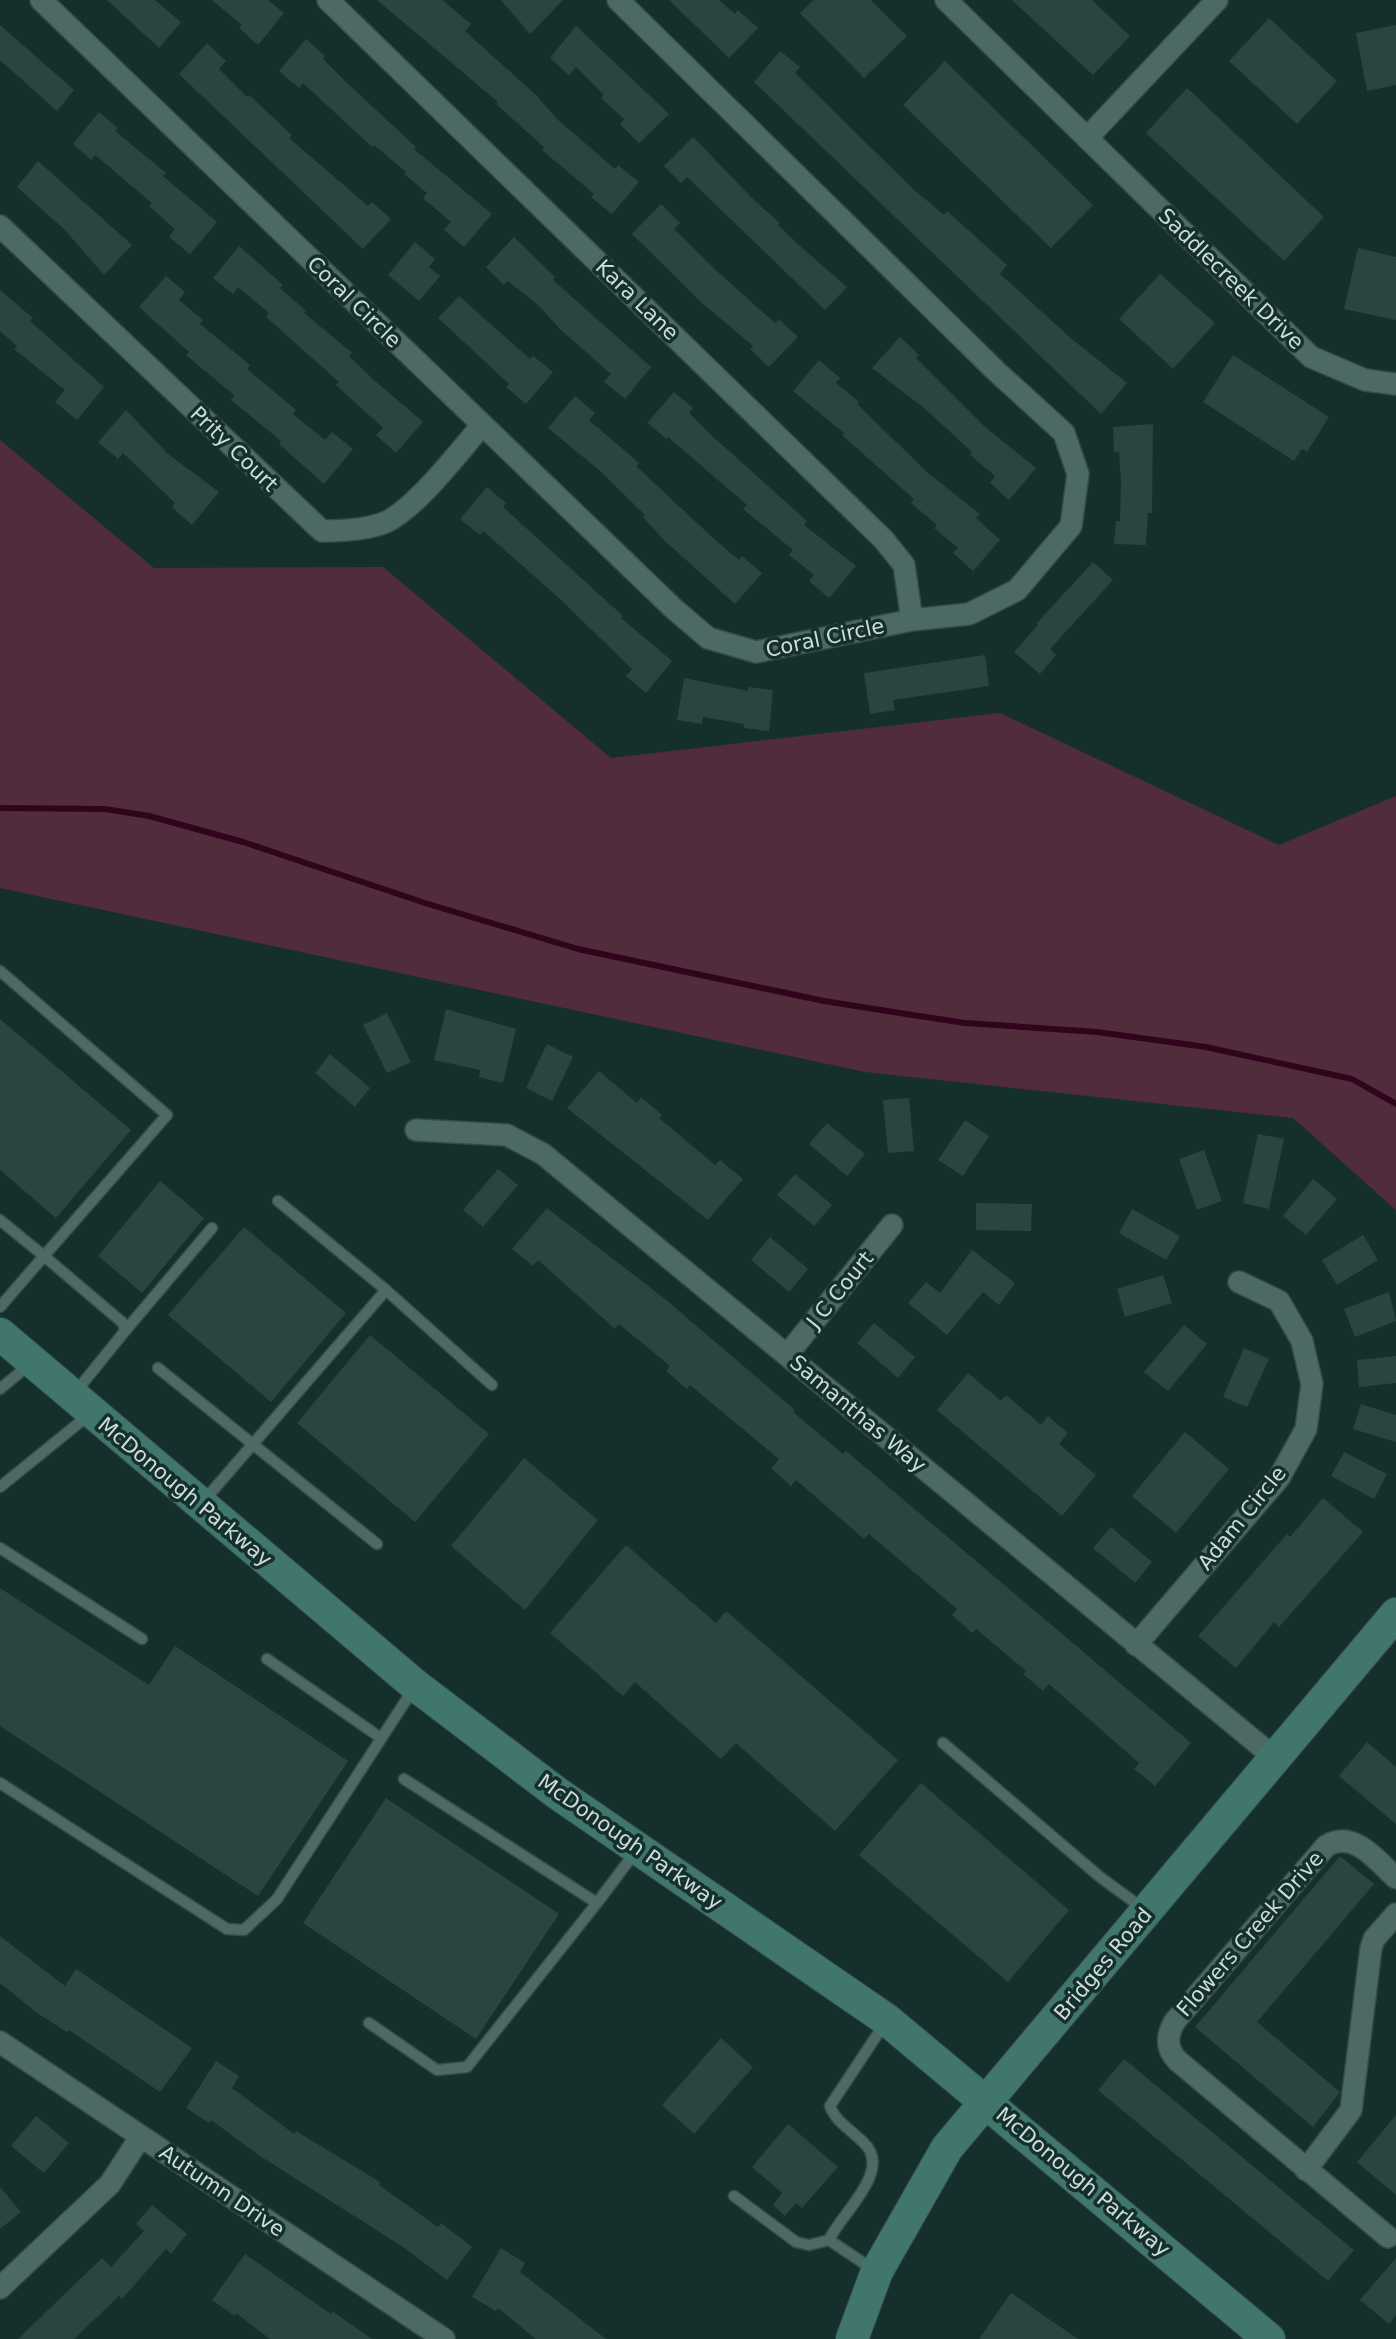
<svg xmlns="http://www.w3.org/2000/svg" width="1396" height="2339" viewBox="0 0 1396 2339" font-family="'DejaVu Sans',sans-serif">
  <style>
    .green { fill: #512c3d }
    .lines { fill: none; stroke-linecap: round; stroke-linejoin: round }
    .stream { stroke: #30041c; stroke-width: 6 }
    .building { fill: #2a4540 }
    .lane-casing { stroke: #354b47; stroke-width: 13 }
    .street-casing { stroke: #354b47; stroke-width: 24 }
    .secondary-casing { stroke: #354b47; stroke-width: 34 }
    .lane { stroke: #4d6963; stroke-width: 10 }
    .street { stroke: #4d6963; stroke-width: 21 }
    .secondary { stroke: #40766d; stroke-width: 32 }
    .labels { text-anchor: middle; stroke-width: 7; stroke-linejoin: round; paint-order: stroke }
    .street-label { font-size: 21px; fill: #cddcd9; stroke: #15302c }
  </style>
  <rect width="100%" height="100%" fill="#15302c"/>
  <path class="green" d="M0,440L154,568L383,567L611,758L1000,713L1279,845L1396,796V1210L1293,1118L865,1072L0,888Z"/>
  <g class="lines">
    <path class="stream" d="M0,808L105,809L149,816L243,842L425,903L578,949L824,1001L906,1014L965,1023L1097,1032L1206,1047L1352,1079L1396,1104"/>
  </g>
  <path class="building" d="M107,0H155L181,22L159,48Z
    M212,0H268L284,13L258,45L239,28L242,25Z
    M377,0H442L471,24L465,31L537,96L557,119L615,169L618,165L639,182L612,214L591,197L594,194L542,150L544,147L496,104L498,102Z
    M501,0H563L530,34Z
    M669,0H719L735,14L738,10L758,28L729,58Z
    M814,0H871L907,36L864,78L800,13Z
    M1012,0H1092L1130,36L1093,75Z
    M1269,18L1337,81L1297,124L1229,61Z
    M0,25L74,90L57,111L0,60Z
    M1396,25V85L1367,91L1356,33Z
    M576,26L669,114L639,143L620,124L624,119L601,98L604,95L576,67L569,75L550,58Z
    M306,39L325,56L323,59L346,82L416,147L414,149L492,214L464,247L444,230L451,222L423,198L427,193L404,174L406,172L374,145L372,147L303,83L299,88L279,71Z
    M207,43L226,61L219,69L247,97L249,95L292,135L289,138L368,206L372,202L391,219L363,249L179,74Z
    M780,51L800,67L795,73L912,188L944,215L947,211L1007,265L1000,274L1073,340L1127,383L1101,414L754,82Z
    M945,61L1093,205L1051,248L903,105Z
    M1187,88L1324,217L1284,261L1146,133Z
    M99,112L118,128L115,131L166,173L163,176L217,222L190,254L169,237L175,229L149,206L152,203L95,155L91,160L73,144Z
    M693,137L755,201L780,223L778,225L801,247L847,287L825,310L687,177L681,183L664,166Z
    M38,161L132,245L104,275L64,229L17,187Z
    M661,204L680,223L674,229L719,273L775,323L779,319L798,337L769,367L750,349L753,346L703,304L632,234Z
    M514,237L555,277L553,280L651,367L625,399L604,382L611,374L561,330L539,306L508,281L504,285L486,267Z
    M415,242L435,259L429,267L440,276L419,301L388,275Z
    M239,246L283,285L280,288L306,311L304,313L352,353L349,356L374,380L423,422L396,453L376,435L383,428L336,385L339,382L266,317L269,313L238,287L233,294L213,278Z
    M1358,248L1396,257V320L1344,309Z
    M1160,274L1215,323L1173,369L1119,319Z
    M166,276L185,292L179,300L203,320L200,324L250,365L247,369L296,410L293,414L325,440L332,432L353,449L324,484L279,444L281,441L231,400L235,396L186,355L189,352L139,307Z
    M0,290L33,318L30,321L104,387L77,420L55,402L65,390L14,349L17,346L0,331Z
    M459,296L530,359L533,356L553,372L526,404L506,387L509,384L438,318Z
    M900,337L919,355L916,358L983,425L1036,468L1009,500L990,483L995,476L970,455L972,452L924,408L872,368Z
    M1233,355L1329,417L1307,452L1302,449L1294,461L1203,402Z
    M819,360L840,378L836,383L859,402L857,404L928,473L980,514L976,518L1000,540L973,571L953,553L958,548L934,528L937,525L911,503L914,499L842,435L844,433L793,391Z
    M674,392L693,408L689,413L710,434L807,521L804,525L856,566L829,598L809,581L814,575L789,555L793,550L743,509L747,505L668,437L667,439L647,423Z
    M575,396L595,413L589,420L639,463L636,466L713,538L739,560L742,556L762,573L735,604L665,541L643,517L645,515L599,470L548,428Z
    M126,410L168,454L219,492L192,525L172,507L175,503L123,453L118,459L98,442Z
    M1153,424L1152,513H1148L1146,545L1114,544L1116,521H1120L1121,481L1119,452H1114L1113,427Z
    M487,487L506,503L503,507L623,616L621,618L672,661L646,693L626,676L632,669L560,599L483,531L480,535L460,519Z
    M1093,562L1113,580L1050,649L1056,655L1040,674L1014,652L1038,625L1036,624Z
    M985,655L989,686L893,700L895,710L870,714L864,673Z
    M684,678L748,691V687L773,690L769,731L744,728V724L703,717L702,724L677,720Z
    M446,1009L516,1029L503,1083L479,1077L480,1070L434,1060Z
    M387,1013L411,1062L387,1073L363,1025Z
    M0,1019L131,1130L56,1218L0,1170Z
    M547,1044L573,1057L552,1101L526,1088Z
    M330,1054L370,1088L355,1107L315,1073Z
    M599,1071L637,1103L641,1097L662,1115L659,1118L715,1165L720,1160L743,1179L708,1220L567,1108Z
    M909,1098L914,1151L888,1153L883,1100Z
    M965,1120L989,1136L963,1176L938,1160Z
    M827,1123L865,1154L847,1176L809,1144Z
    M1258,1134L1284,1139L1269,1209L1243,1203Z
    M1204,1150L1222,1201L1197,1210L1179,1159Z
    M498,1169L518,1185L483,1227L463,1210Z
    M795,1174L832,1205L814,1226L777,1195Z
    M1313,1179L1337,1199L1306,1235L1283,1216Z
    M160,1181L204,1218L142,1293L98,1256Z
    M976,1203L1032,1204L1031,1231L976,1230Z
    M547,1208L665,1299L795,1410L793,1412L843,1454L846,1451L1191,1743L1155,1786L1134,1769L1139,1763L1049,1684L1043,1691L1023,1674L1026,1671L976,1629L972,1633L952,1615L957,1609L869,1534L864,1539L796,1480L791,1486L771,1468L779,1459L690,1385L687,1389L666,1371L670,1366L619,1324L615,1329L538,1260L533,1266L512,1249Z
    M1132,1209L1180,1236L1166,1260L1119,1233Z
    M244,1227L346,1313L271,1402L168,1315Z
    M1363,1235L1378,1260L1337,1285L1322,1260Z
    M770,1237L808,1269L789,1292L751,1260Z
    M972,1250L1015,1283L999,1305L983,1292L947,1335L908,1303L926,1282L940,1293Z
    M1163,1275L1172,1303L1125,1317L1117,1289Z
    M1389,1292L1396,1321L1355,1337L1344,1309Z
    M874,1323L915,1357L898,1378L857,1343Z
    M1184,1325L1207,1344L1168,1391L1144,1372Z
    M370,1335L489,1434L415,1522L297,1423Z
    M1244,1348L1269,1359L1247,1407L1223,1397Z
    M1396,1356V1383L1359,1387L1357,1360Z
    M968,1373L1001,1401L1006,1395L1041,1425L1048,1416L1068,1433L1059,1444L1096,1475L1062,1516L937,1410Z
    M1361,1404L1396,1415V1442L1353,1429Z
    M1185,1432L1229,1469L1176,1533L1132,1496Z
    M1344,1452L1387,1474L1374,1499L1331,1476Z
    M524,1458L598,1520L525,1610L451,1546Z
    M1323,1498L1363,1532L1279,1627L1274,1622L1236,1668L1198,1636L1287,1534L1290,1537Z
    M1111,1527L1152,1562L1135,1583L1093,1548Z
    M626,1545L716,1623L726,1611L898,1760L835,1831L736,1743L721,1759L635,1682L623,1696L550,1633Z
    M0,1588L149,1685L175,1646L348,1761L258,1896L0,1726Z
    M1367,1742L1396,1767V1824L1339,1776Z
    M921,1783L1069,1910L1008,1982L859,1855Z
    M386,1798L559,1914L476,2039L303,1923Z
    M1340,1856L1374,1884L1257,2022L1340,2092L1313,2127L1195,2027Z
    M0,1936L65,1986L76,1969L192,2048L160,2092L69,2030L67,2032L37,2013L0,1983Z
    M721,2038L753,2067L694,2134L662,2105Z
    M1124,2059L1354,2250L1328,2281L1098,2090Z
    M216,2061L239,2076L232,2088L294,2134L296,2131L380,2182L379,2185L438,2227L441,2223L472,2247L447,2280L403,2247L260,2156L211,2120L209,2123L186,2108Z
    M1396,2115V2195L1357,2162Z
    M36,2116L69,2143L44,2173L11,2146Z
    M788,2124L838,2167L802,2208L796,2203L785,2216L773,2205L782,2193L752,2167Z
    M0,2187L21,2212L0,2229Z
    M152,2205L187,2234L171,2254L166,2249L122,2299L119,2296L74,2339H18L102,2258L111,2267L144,2231L136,2224Z
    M501,2248L525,2263L520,2272L606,2339H536L498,2308L496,2311L472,2297Z
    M245,2254L331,2314L332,2311L372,2339H270L236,2313L235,2316L212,2300Z
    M1396,2258V2315L1389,2324L1360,2300Z
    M1011,2293L1078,2339H979Z"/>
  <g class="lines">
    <defs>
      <path id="lane" d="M0,971L167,1115L44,1256L0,1220
        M278,1201L386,1290
        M0,1307L44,1256L123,1323L125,1331L74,1394
        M125,1331L212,1228
        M158,1368L377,1544
        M0,1389L30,1364
        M0,1487L90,1414
        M202,1503L386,1290L492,1385
        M0,1548L142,1639
        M267,1659L381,1738
        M943,1743L1100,1877L1145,1910
        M404,1779L597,1903L636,1851
        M0,1783L227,1929L244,1930L277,1899L414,1688
        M369,2023L437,2070L467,2067L597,1903
        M734,2196L796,2242L809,2245L829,2240
        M874,2270L829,2240C842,2212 894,2170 863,2142C852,2131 835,2121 830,2106L885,2023"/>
      <path id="street" d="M41,0L673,608L708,638L756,652L912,620L969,614L1017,590L1071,526L1078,474L1064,433L997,372L618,0
        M328,0L884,540L904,565L912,620
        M946,0L1311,357L1365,380L1396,384
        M1088,137L1217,0
        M0,226L322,531C342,531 367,530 386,522C416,508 460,451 482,425
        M416,1130L507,1135L543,1154L1275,1758
        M787,1355L892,1225
        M1136,1645L1279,1478L1306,1429L1312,1384L1302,1341L1279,1301L1239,1282
        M0,2042L444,2339
        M1306,2170L1351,2110L1371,1948L1374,1939L1396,1914
        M1388,2237L1178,2061C1166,2049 1166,2036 1175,2021L1326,1846C1354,1829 1377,1861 1396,1878
        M0,2288L110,2184L141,2136"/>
      <path id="secondary" d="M0,1334L415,1685L557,1793L887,2020L1269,2339
        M852,2339L877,2271L947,2148L1396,1614"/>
    </defs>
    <use href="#lane" class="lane-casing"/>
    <use href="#street" class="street-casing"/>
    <use href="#secondary" class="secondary-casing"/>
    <use href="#lane" class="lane"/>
    <use href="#street" class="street"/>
    <use href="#secondary" class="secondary"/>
  </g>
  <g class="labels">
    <g class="street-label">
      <text transform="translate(1231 279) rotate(44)" y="7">Saddlecreek Drive</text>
      <text transform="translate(637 300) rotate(44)" y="7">Kara Lane</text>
      <text transform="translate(354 302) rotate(44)" y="7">Coral Circle</text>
      <text transform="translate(234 449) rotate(44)" y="7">Prity Court</text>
      <text transform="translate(825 638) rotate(-12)" y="7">Coral Circle</text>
      <text transform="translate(840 1290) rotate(-51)" y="7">J C Court</text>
      <text transform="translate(858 1414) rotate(40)" y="7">Samanthas Way</text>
      <text transform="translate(185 1492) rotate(40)" y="7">McDonough Parkway</text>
      <text transform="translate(1242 1518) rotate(-51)" y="7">Adam Circle</text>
      <text transform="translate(630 1842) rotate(35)" y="7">McDonough Parkway</text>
      <text transform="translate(1250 1934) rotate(-49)" y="7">Flowers Creek Drive</text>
      <text transform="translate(1103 1964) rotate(-50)" y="7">Bridges Road</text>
      <text transform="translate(1083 2182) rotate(40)" y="7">McDonough Parkway</text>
      <text transform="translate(222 2191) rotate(34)" y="7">Autumn Drive</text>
    </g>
  </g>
</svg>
